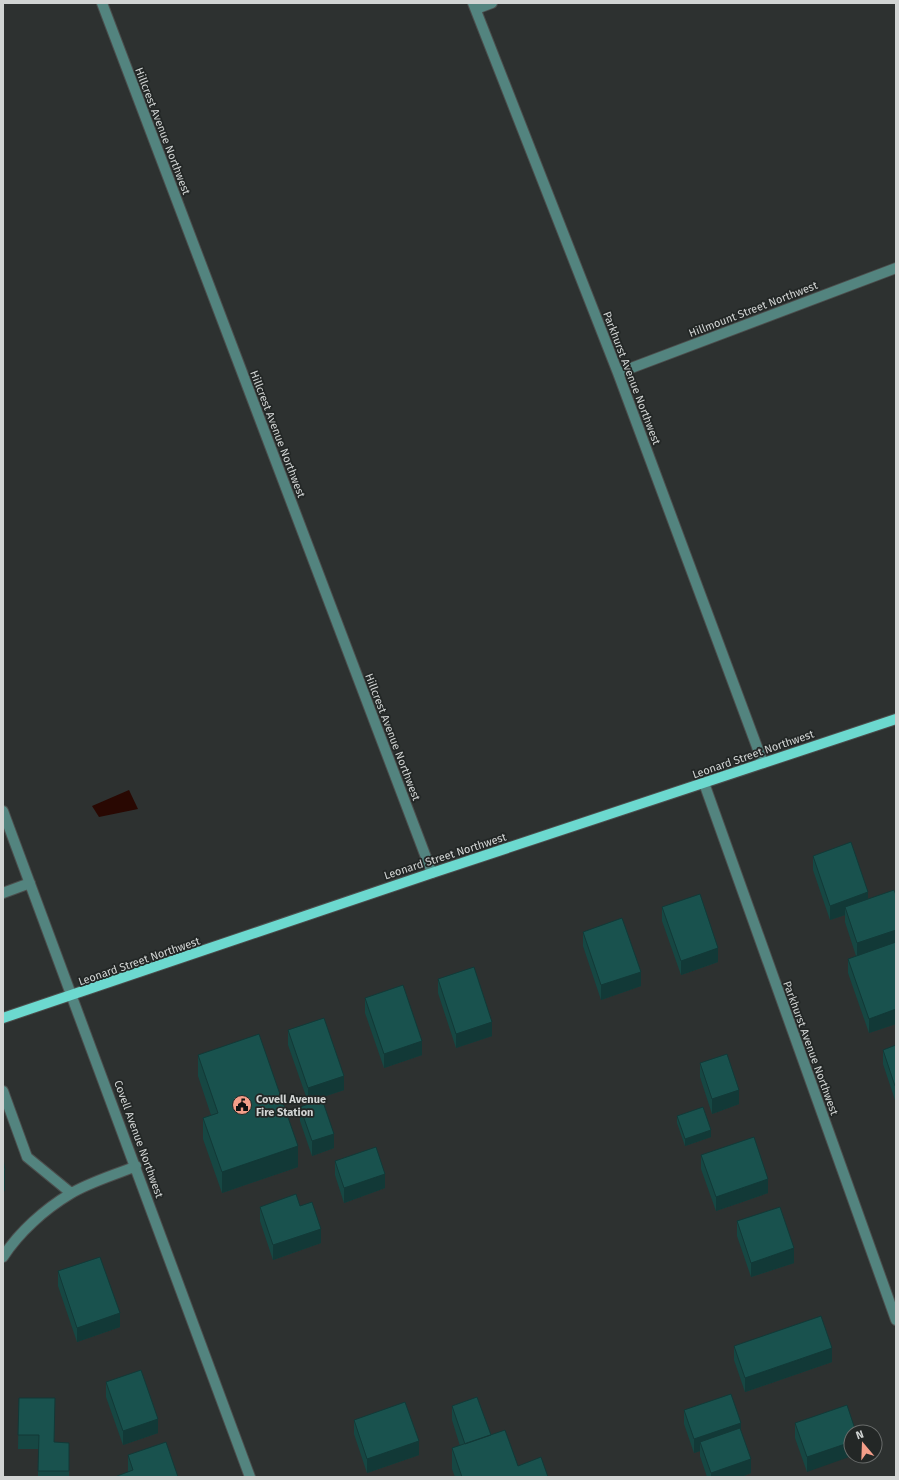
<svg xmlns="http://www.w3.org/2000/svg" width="899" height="1480" viewBox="0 0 899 1480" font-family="'Fira Sans',sans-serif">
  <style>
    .water { fill: #290802 }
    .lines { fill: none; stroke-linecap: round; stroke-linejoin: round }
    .minor-casing { stroke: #4b4e4d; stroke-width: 12 }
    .major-casing { stroke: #4b4e4d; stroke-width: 12 }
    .minor { stroke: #53847f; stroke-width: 10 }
    .major { stroke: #6cd9cf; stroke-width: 10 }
    .wall { fill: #164743 }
    .shaded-wall { fill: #123937 }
    .building { fill: #19524e; stroke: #123937 }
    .labels { text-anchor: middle; stroke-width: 3.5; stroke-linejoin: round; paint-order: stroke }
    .street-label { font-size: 11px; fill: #d1d4d3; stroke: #232726 }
    .poi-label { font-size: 11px; font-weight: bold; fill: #d1d4d3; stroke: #232726; text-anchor: start }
  </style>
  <rect width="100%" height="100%" fill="#2d3130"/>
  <path class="water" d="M129,790L138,809L99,817L92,806Z"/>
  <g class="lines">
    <defs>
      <path id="minor" d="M102,3L432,873
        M473,3L618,373L763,763
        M476,9L492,3
        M618,373L896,268
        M704,783L896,1320
        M3,811L250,1477
        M3,893L30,883
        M3,1091L27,1157L71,1193
        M3,1257C19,1232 45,1209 70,1194C90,1182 115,1175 136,1166"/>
      <path id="major" d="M3,1018L432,873L896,719"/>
    </defs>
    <use href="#minor" class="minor-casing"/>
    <use href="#major" class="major-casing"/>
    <use href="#minor" class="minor"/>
    <use href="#major" class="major"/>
  </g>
  <path class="wall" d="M813,856L868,899L896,895V1024L869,1033L848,973V959L856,956L845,922V915L830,920L813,870Z
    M662,907L718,962L681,975L662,921Z
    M583,932L641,986L601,1000L583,946Z
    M438,979L492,1036L456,1048L438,993Z
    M365,998L422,1055L384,1068L365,1013Z
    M288,1030L344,1090L308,1102L288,1045Z
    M896,1045V1099L895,1100L883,1064V1050Z
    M198,1055L298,1167L222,1193L203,1139V1118L211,1115L198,1076Z
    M700,1063L739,1104L712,1114L700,1077Z
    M300,1107L334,1148L312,1156L300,1121Z
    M677,1116L711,1137L685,1146L677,1123Z
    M701,1155L768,1193L716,1211L701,1169Z
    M335,1161L385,1188L344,1203L335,1175Z
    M300,1206L321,1243L273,1260L260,1221V1207Z
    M737,1221L794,1263L751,1277L737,1236Z
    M58,1271L120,1327L77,1342L58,1286Z
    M734,1346L832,1362L745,1392L734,1360Z
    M106,1382L158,1433L123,1445L106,1397Z
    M19,1398L54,1442L69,1443V1477H38V1449H18Z
    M847,1405L807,1472L795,1438V1423Z
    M452,1406L491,1435L518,1466L548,1477H455L452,1469V1448L460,1446L452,1420Z
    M684,1410L741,1431L751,1473L741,1477H707L700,1456V1451L694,1453L684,1424Z
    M354,1420L419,1455L367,1473L354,1434Z
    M128,1455L178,1477H117V1476L128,1472Z"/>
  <path class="shaded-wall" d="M868,892V907H845V915L830,920V906Z
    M896,930V944L857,958V943Z
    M718,948V962L681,975V961Z
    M641,972V986L601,1000V985Z
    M896,1009V1024L869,1033V1019Z
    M492,1022V1036L456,1048V1034Z
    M422,1041V1055L384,1068V1054Z
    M344,1076V1090L308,1102V1088Z
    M896,1085V1099L895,1100V1086Z
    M739,1090V1104L712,1114V1099Z
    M711,1130V1137L685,1146V1139Z
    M334,1134V1148L312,1156V1141Z
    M298,1146V1167L222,1193V1172Z
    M5,1170V1191L3,1192V1171Z
    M385,1174V1188L344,1203V1188Z
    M768,1179V1193L716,1211V1197Z
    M321,1229V1243L273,1260V1245Z
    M794,1248V1263L751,1277V1263Z
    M120,1313V1327L77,1342V1328Z
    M832,1348V1362L745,1392V1378Z
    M158,1419V1433L123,1445V1431Z
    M741,1423V1437L700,1442V1451L694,1453V1439Z
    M419,1441V1455L367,1473V1459Z
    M851,1442V1456H852L807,1472V1457Z
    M751,1459V1473L741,1477H711V1473Z"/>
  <path class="building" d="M851,842L868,892L830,906L813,856Z
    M894,890L896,895V930L857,943L845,907Z
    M700,894L718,948L681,961L662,907Z
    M622,918L641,972L601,985L583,932Z
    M896,942V1009L869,1019L848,959Z
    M474,967L492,1022L456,1034L438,979Z
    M403,985L422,1041L384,1054L365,998Z
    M324,1018L344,1076L308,1088L288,1030Z
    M259,1034L298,1146L222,1172L203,1118L218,1113L198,1055Z
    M896,1045V1085L895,1086L883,1050Z
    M727,1054L739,1090L712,1099L700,1063Z
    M322,1099L334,1134L312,1141L300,1107Z
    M703,1107L711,1130L685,1139L677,1116Z
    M754,1137L768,1179L716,1197L701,1155Z
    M376,1147L385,1174L344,1188L335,1161Z
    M3,1159L5,1170L3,1171Z
    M296,1194L300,1206L312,1202L321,1229L273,1245L260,1207Z
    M780,1207L794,1248L751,1263L737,1221Z
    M100,1257L120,1313L77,1328L58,1271Z
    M821,1316L832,1348L745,1378L734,1346Z
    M141,1370L158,1419L123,1431L106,1382Z
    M731,1394L741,1423L694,1439L684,1410Z
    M477,1397L491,1435L465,1444L452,1406Z
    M19,1398H55L54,1442L69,1443V1471H38L39,1435H18Z
    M405,1402L419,1441L367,1459L354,1420Z
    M847,1405L856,1432H851V1442L807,1457L795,1423Z
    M740,1428L751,1459L711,1473L700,1442Z
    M505,1430L518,1466L541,1457L548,1477H462L452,1448Z
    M166,1442L178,1477H118L117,1476L133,1470L128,1455Z"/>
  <defs>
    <symbol id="civic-disc" viewBox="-11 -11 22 22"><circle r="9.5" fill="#f49e89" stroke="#232726"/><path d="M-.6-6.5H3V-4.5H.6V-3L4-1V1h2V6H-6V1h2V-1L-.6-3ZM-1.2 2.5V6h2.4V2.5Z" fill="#111"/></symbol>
  </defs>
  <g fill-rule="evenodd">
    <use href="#civic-disc" x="231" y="1094" width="22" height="22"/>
  </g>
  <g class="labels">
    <g class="street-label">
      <text transform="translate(163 131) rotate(69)" y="4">Hillcrest Avenue Northwest</text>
      <text transform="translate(753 309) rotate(-21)" y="4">Hillmount Street Northwest</text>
      <text transform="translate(632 378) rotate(69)" y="4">Parkhurst Avenue Northwest</text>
      <text transform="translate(278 434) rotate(69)" y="4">Hillcrest Avenue Northwest</text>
      <text transform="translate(393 737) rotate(69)" y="4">Hillcrest Avenue Northwest</text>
      <text transform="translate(753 754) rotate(-19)" y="4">Leonard Street Northwest</text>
      <text transform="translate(445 856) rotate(-18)" y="4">Leonard Street Northwest</text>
      <text transform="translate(139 961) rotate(-19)" y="4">Leonard Street Northwest</text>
      <text transform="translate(811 1048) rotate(70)" y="4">Parkhurst Avenue Northwest</text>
      <text transform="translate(139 1139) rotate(70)" y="4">Covell Avenue Northwest</text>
    </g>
    <g class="poi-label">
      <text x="256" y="1103">Covell Avenue<tspan x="256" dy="13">Fire Station</tspan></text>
    </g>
  </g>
  <rect width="899" height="1480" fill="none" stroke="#d1d4d3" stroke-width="8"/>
  <g transform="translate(863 1444) rotate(341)"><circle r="19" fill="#232726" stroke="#696c6b"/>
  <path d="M0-3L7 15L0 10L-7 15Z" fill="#f49e89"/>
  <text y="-6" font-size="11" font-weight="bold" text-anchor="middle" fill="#d1d4d3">N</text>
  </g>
</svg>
